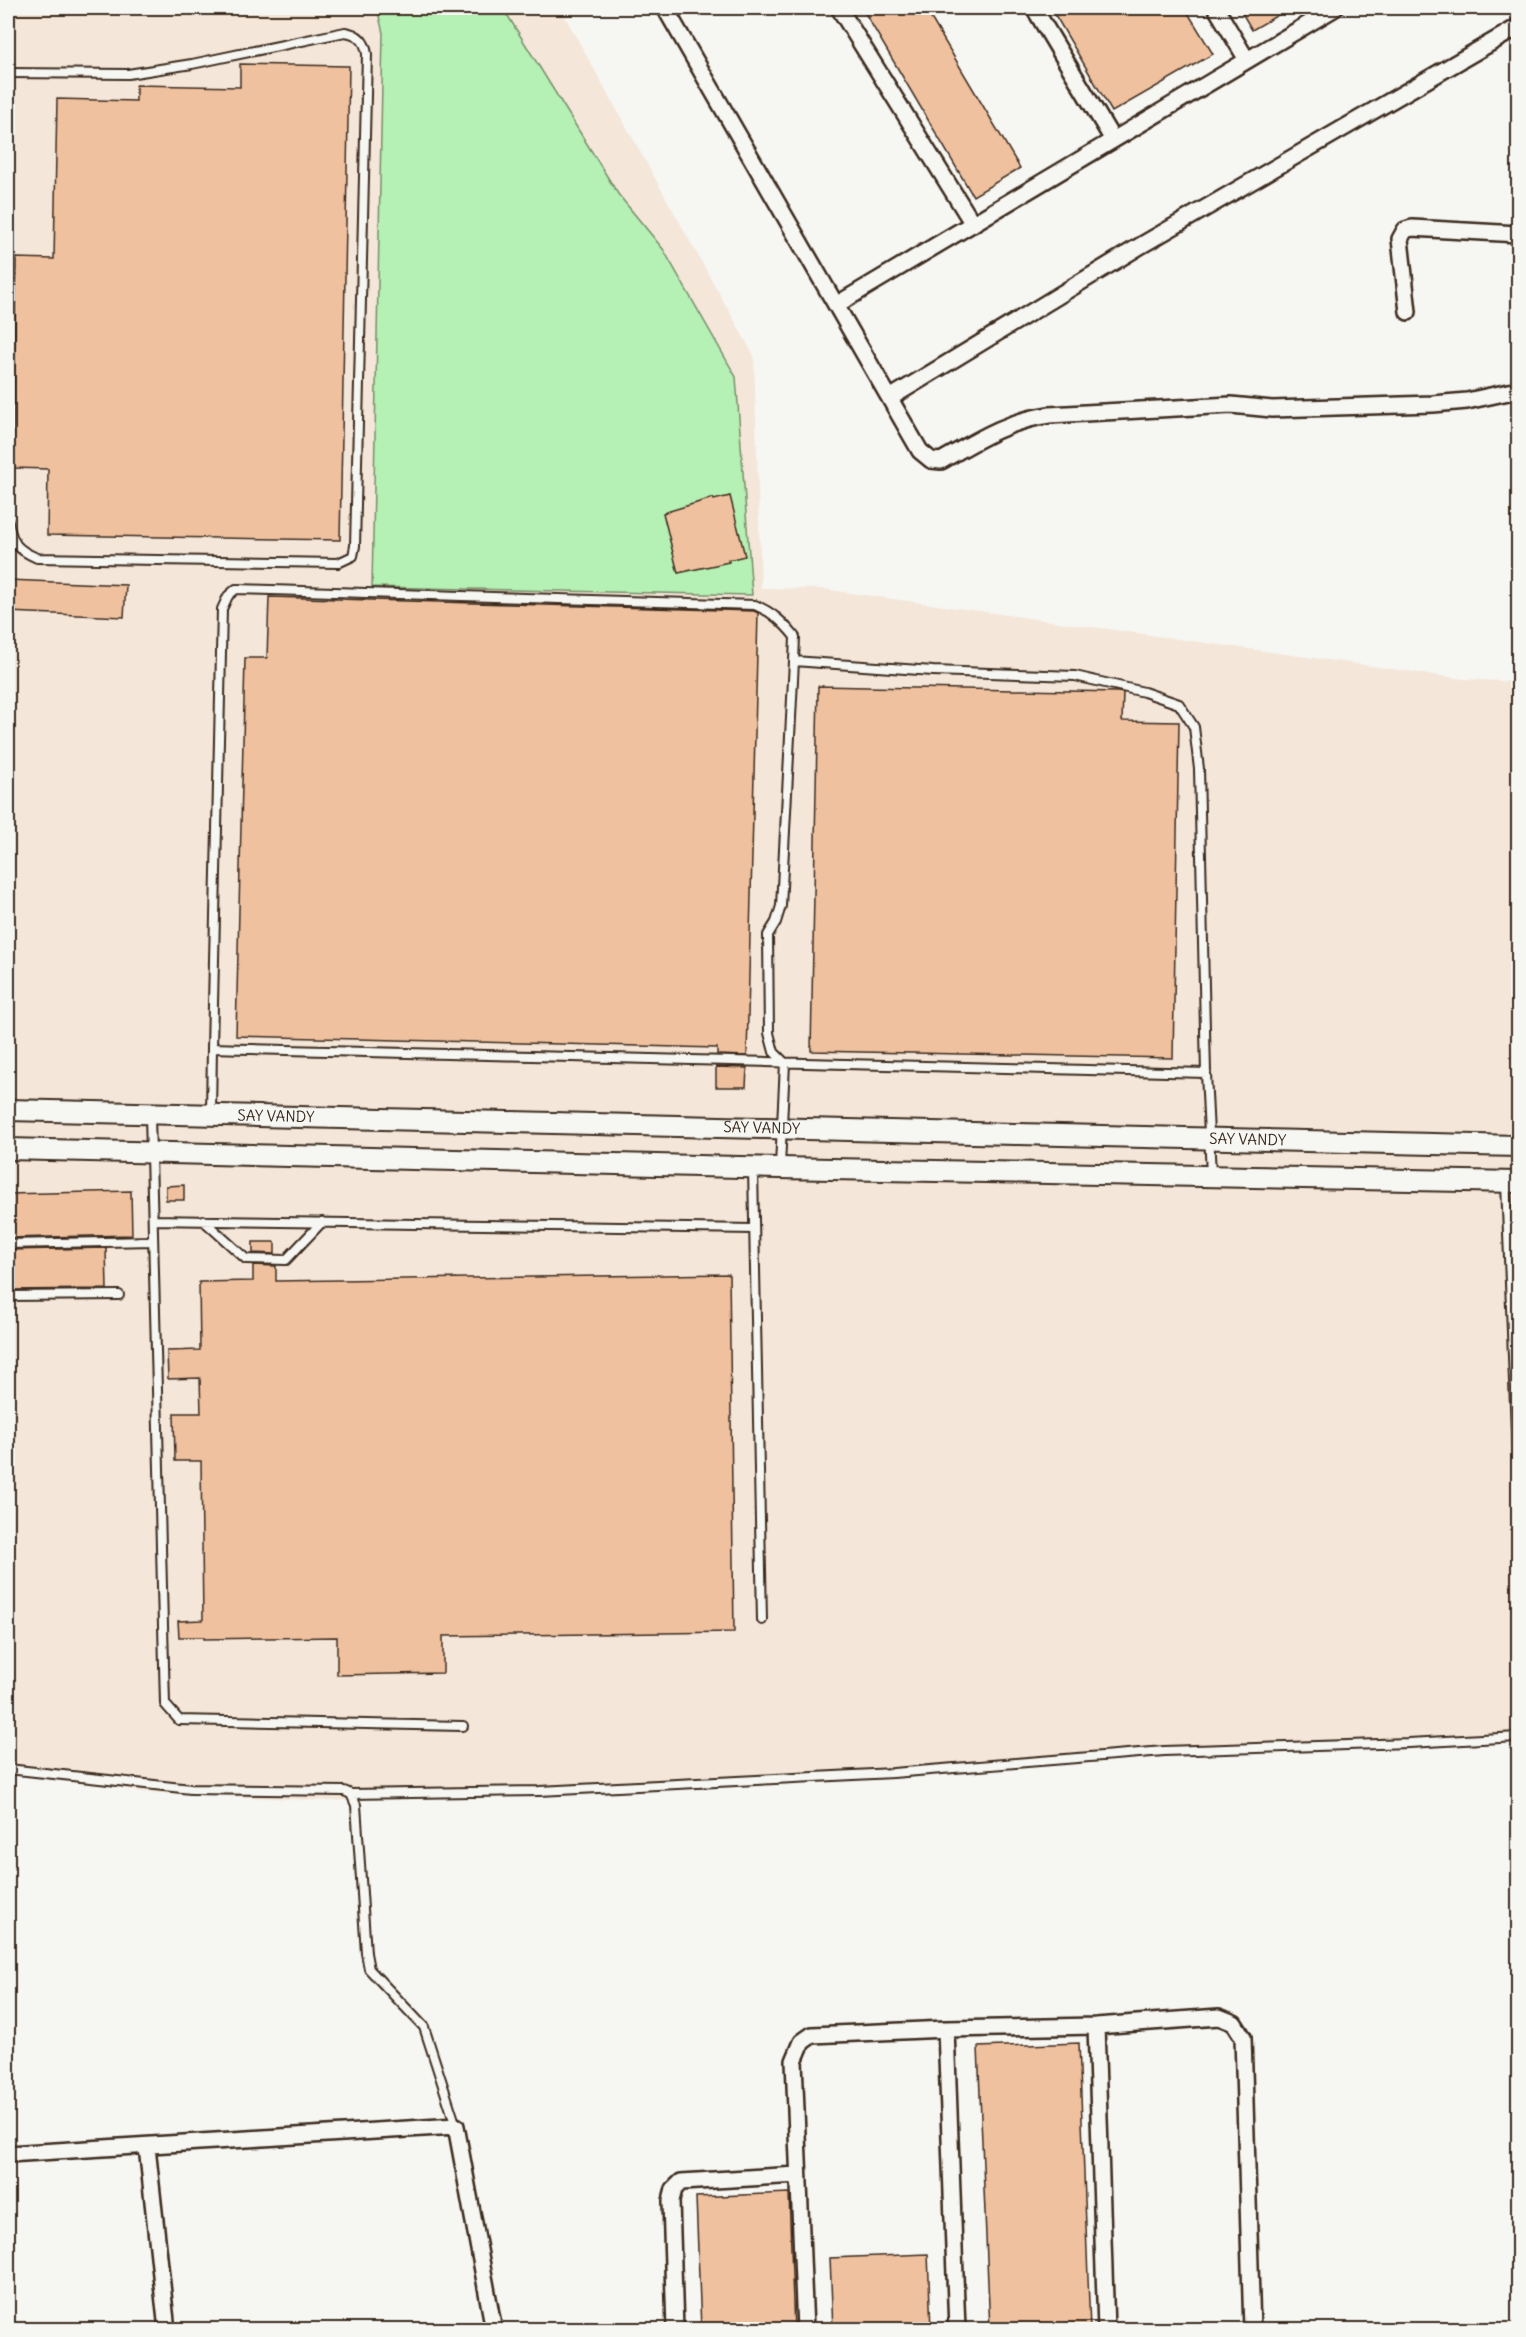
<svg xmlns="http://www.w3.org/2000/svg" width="1526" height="2337" viewBox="0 0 1526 2337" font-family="Delius,sans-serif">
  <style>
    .built { fill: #f4e6d9 }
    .green { fill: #b5f0b4; stroke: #788d69; stroke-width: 1.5 }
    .building { fill: #efc19f; stroke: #3b2a1e; stroke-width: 1.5 }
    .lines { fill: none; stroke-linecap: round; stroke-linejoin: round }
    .service-casing { stroke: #3b2a1e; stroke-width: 12 }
    .minor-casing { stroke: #3b2a1e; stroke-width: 20 }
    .tertiary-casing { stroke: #3b2a1e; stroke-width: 24 }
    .service { stroke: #f6f6f2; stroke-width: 8 }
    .minor { stroke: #f6f6f2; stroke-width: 15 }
    .tertiary { stroke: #f6f6f2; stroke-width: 20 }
    .labels { text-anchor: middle; stroke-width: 4.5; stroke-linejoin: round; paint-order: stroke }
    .street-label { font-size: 15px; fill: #3b2a1e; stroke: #f6f6f2 }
  </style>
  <rect width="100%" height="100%" fill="#f6f6f2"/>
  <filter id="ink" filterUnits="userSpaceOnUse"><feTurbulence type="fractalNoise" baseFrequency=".0167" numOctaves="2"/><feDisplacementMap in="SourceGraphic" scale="12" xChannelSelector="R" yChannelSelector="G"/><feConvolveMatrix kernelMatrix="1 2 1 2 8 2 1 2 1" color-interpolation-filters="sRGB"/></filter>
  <g filter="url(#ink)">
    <path class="built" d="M8,8H560L754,356L761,588L822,589L1463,679L1518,682V1734L330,1801L140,1792L8,1765Z"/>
    <path class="green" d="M377,8H495L508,16L618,194L663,249L736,377L752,595L372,587L383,33Z"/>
    <path class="building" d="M862,8H925L1020,168L973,196Z
      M1051,8H1185L1213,54L1112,112Z
      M1239,8H1290L1252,30Z
      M240,64L349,66L340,540L47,535L48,469L13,468L16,258L54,259L57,99L136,101V85L240,87Z
      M730,496L745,556L728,560L729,562L678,573L663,513L713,498L714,500Z
      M8,580L126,585L124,617L8,612Z
      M269,597L754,611L758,613L747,1056L717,1055V1048L236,1036L245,658H267Z
      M818,686L1118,692L1123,693L1122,721L1179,722L1173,1058L811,1051Z
      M716,1067L747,1068L746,1087H716Z
      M184,1185V1200H166V1186Z
      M131,1191L132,1235L8,1238V1194Z
      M253,1242H275V1254L253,1253Z
      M106,1248L107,1289L8,1290V1250Z
      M253,1265L276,1266V1281L729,1274L734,1632L443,1636V1673L337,1675V1637L204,1639V1637H179L178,1621L203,1620L201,1461H175L174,1413H201L200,1378L168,1379L167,1351L200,1350L199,1282L253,1281Z
      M1079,2043L1090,2330H990L978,2047Z
      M789,2193L794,2330H701L696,2197Z
      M928,2254L931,2330H833L830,2258Z"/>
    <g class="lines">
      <defs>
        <path id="service" d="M8,73L128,74L192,64L345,32C358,34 365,40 367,54L355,546L353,556L338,563L37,558C16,549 13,544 8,522
          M794,661L933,671L1075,676L1144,692L1179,704L1194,727L1199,769L1206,1073L1211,1175
          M211,1113L212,1048
          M150,1115L165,1704L179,1720L463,1726
          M780,1166L785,1063L774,1052L769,1033L768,935L776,922L781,906L794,661L795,637C783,622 772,612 755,605L236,589L228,596L222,609L212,1048C543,1057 874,1065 1206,1073
          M753,1169L762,1620
          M1506,1184L1518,1480
          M153,1220L754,1229
          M203,1220L246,1259L286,1260L322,1222
          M8,1244L153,1241
          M8,1296L119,1295
          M8,1769L191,1789L344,1791L351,1794L356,1805L366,1953L369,1969L424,2027L456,2126
          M351,1794L539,1791L893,1773L1164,1751L1409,1743L1518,1737"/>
        <path id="minor" d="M665,8L920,451L931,460L941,461C978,440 1007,421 1049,415L1231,405L1272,409L1433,404L1467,401L1518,390
          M839,8L973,224
          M1034,8L1113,140
          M1216,8L1247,60
          M836,305L1335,8
          M1408,312L1400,239L1405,230L1412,228L1518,234
          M890,398L1140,246L1518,27
          M1096,2026L1106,2330
          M946,2029L957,2330
          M147,2147L167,2330
          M8,2154L456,2126L494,2330
          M675,2330L671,2201L674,2189L681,2182L798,2175
          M805,2330L794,2061L802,2042L812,2035L946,2029L1096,2026L1219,2017L1234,2023L1243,2037L1252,2330"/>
        <g id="tertiary">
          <path id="s1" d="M8,1110L1518,1146"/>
          <path d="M8,1149L780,1168L1518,1182"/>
        </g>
      </defs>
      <use href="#service" class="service-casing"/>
      <use href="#minor" class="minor-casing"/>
      <use href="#tertiary" class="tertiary-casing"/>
      <use href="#service" class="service"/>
      <use href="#minor" class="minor"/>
      <use href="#tertiary" class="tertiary"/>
    </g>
  </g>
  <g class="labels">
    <g class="street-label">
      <text dy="5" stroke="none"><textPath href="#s1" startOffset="268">SAY VANDY</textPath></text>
      <text dy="5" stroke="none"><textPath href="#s1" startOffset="754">SAY VANDY</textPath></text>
      <text dy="5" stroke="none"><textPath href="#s1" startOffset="1240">SAY VANDY</textPath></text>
    </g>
  </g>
  <rect width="1526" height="2337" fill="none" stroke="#f6f6f2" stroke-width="30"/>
  <rect x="15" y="15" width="1496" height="2307" fill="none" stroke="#3b2a1e" stroke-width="2" filter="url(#ink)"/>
</svg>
